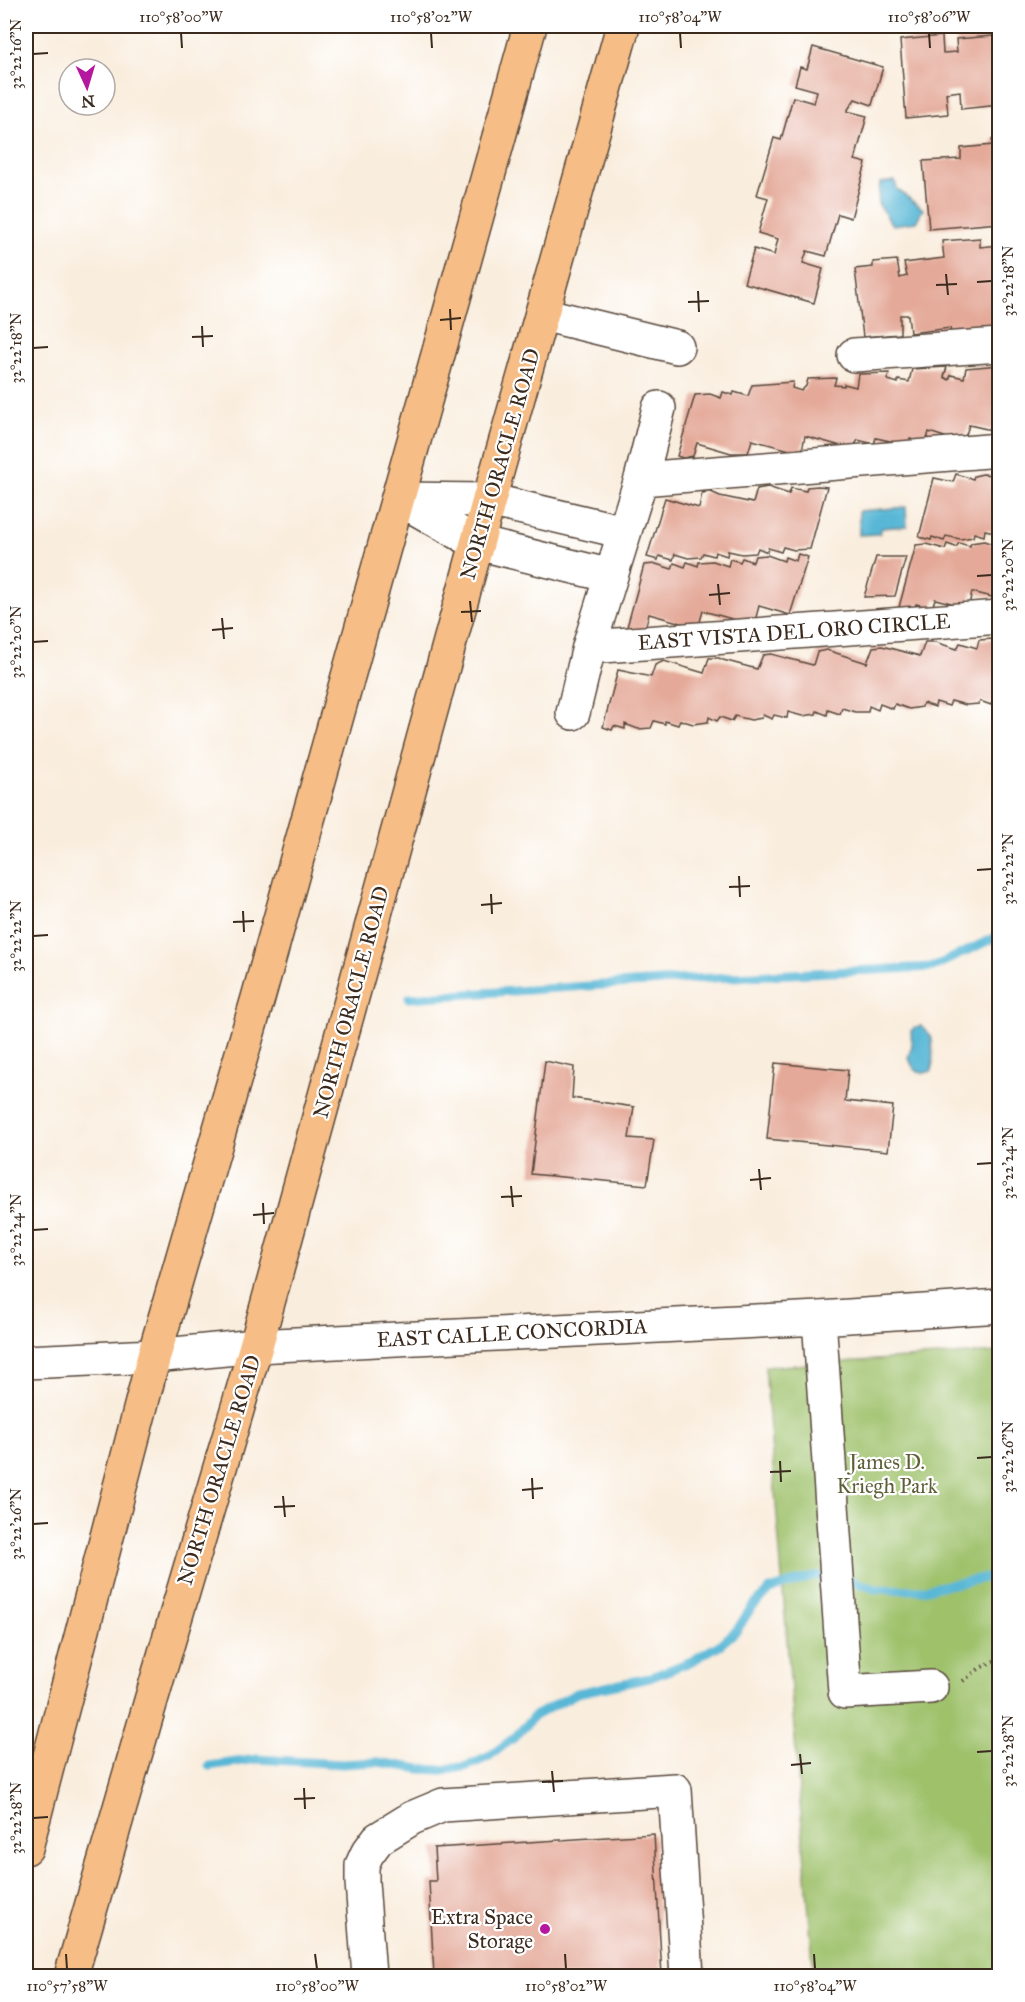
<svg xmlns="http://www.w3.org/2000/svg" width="1025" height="2002" viewBox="0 0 1025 2002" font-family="'IM FELL Great Primer',serif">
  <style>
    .green { fill: #9ec16b; stroke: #6c7644; stroke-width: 1.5 }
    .water { fill: #58b7d6; stroke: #4a707a; stroke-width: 1.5 }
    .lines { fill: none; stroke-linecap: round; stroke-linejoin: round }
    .stream { stroke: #58b7d6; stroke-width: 9 }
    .building { fill: #e4a998 }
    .minor-casing { stroke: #58473b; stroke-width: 36 }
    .highway-casing { stroke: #58473b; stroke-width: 36 }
    .path { stroke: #58473b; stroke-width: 4; stroke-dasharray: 1.5 4.5; stroke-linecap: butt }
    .minor { stroke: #fff; stroke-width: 33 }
    .highway { stroke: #f6be86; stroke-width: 33 }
    .ticks { fill: none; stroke: #3b2a1e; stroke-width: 2 }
    .poi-dot { fill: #b5179e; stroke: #fff; stroke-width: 2 }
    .labels { text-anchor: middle; stroke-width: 4.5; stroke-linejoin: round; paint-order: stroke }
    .street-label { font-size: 21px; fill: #3b2a1e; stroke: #fff }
    .park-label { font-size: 21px; fill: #5e5f39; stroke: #fff }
    .poi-label { font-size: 21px; fill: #3b2a1e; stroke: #fff; text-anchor: end }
    .neatline { fill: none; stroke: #3b2a1e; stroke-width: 2 }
    .ticks-label { font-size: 15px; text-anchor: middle; fill: #3b2a1e }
  </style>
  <rect width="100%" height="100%" fill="#fff"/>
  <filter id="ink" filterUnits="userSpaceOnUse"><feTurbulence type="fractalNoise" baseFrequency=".0167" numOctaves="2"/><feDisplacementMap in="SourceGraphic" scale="12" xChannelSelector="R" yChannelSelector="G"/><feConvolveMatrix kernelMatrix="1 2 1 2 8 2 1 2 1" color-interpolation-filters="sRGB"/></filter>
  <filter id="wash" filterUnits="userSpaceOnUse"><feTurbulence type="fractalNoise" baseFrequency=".008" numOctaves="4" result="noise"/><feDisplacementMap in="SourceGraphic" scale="24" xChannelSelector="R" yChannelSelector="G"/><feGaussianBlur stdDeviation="1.35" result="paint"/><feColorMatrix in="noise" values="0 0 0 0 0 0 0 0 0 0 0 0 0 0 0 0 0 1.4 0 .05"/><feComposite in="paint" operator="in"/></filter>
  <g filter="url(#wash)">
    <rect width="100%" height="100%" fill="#f9eddd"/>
    <path class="green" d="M999,1352V1976H814L765,1367Z"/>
    <path class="water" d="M895,181L897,189L923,209L916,222L892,225L878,203L880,183Z
      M906,507L907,526L882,528L879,534L859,535V511Z
      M921,1026C924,1029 929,1033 931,1037C933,1040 933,1067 932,1071L924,1073L915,1070L908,1058L912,1046L911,1031L915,1027Z"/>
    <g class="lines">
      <path class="stream" d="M409,998L692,979L933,967L1000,935
        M209,1766L257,1759L342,1764L378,1762L420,1769L442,1770L468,1766L488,1757L515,1737L534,1716L577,1693L649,1678L692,1661L721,1644L737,1630L751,1608L770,1590L814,1576L843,1577L875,1589L921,1590L1000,1575"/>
    </g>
    <g id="blocks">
      <path class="building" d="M1000,26V105L961,109L960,91L946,93L948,114L906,118L900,40L942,36L943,53L957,52L956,39L993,36L992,27Z
        M813,47L883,67L872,105L855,99L847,111L867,116L855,160L866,163L851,218L838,214L826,256L807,251L803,263L823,269L814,303L744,283L754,249L774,255L778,239L758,233L768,198L757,195L774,138L781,140L793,97L814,103L817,91L795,85L800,67L807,69Z
        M1000,138V223L929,229L923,161L961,159V148L993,145L992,139Z
        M980,238V247L1000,245V337L952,342L950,328L910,333L908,315H900V334L863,337L855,269L873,267V262L897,260L900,278L907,276L904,263L944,258L942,241Z
        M1000,365V432L969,425L965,438L954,440L929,432L926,443L910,439V442L899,443L876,438L874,444L858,440L854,446H841L805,436L802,450H790L752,440L748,453H731L697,443L693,456L683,458L677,456L695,395L710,394L721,398L723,392L733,395L734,392L748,396L752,385L793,382L792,388L801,391L806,386L808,379L836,378L834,385L844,386V384L856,387L858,374L889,373L888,380L898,383V380L909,382L912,369L947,367L944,377L949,380L951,375L964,378L966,368Z
        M956,474L973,479L974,476L983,474L1000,476V530L998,533L985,530L984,536L974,533L973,537L960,539L946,536L944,541L932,537L931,540L919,537L934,478L953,482Z
        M818,486L827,487L810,549L794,550L783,547L781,552L768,548L767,552L758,548L756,553L742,554L728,551L727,556L715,552L714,556L703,553L701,557L688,558L675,554L673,560L659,556L658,560L647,557L665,498L699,508L702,493L711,492L720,496L753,503L757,489L768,487L789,494L791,488L806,491L807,487Z
        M984,541L998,546L1000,543V599L972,592L969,605H959L935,599L932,608L916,604V606L906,609L899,607L916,545L926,544L945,549L947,544L956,547L959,543L970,546L971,543Z
        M798,554L808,557L790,615L759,606L755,621L743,622L703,611L699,625L685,624L649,614L645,629L637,631L627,627L644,565L656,564L672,569L674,563L685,567L687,562L698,566L699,562L713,561L728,566L730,559L740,562L742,558L753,562L755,556L767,555L784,561L785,557L796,561Z
        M876,557H906L895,596L864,597Z
        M993,639L1000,644V701L993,699L991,705L980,701L979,704L966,705L951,701L949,706L936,702L935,707L923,703L922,707L909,709L895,704L893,709L880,704L878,710L869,706L868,712H855L842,708L840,714L828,710L827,715L817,711L816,714L802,716L788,712L787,718L774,715L772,719L763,715L762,718L751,720L735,716L732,721L720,717L717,721L709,717L708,722L693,724L680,720L678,725L665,721V724L654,721L651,728L638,729L625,724V729L614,726L612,730L603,727L618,670L651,677L655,665L664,661L704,673L709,658H719L723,660L757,669L763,655L771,654L813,665L817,652L827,650L867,663L873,647L882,646L920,656L925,642H935L957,649L960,643L977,648L979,640Z
        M545,1061L574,1067L572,1098L634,1107L629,1138L654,1140L647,1185L531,1174Z
        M775,1063L848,1070L845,1101L893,1106L888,1151L767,1139Z
        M654,1834L662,1976H434L429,1881H436L434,1848Z"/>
    </g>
  </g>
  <g filter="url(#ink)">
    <use href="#blocks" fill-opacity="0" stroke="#58473b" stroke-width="1.5"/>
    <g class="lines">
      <defs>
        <path id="minor" d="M542,314L677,347
          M854,355L1000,345
          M641,479L1000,450
          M398,499L489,500L624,532
          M403,501L477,543L611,576
          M589,647L1000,617
          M573,713L589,647L641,479L659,408
          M819,1318L845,1692L931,1687
          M26,1362L154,1356L256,1346L819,1318L1000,1306
          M369,1976L362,1882V1865L367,1854L378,1839L412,1818L443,1805L675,1790L687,1976"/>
        <path id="highway" d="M26,1848L154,1356L258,998L530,26
          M71,1976L159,1673L256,1346L489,500L623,26"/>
      </defs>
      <use href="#minor" class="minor-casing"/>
      <use href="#highway" class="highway-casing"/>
      <path class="path" d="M963,1681L980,1668L1000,1658"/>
      <use href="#minor" class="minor"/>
      <use href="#highway" class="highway"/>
    </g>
  </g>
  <path class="ticks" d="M181,33L182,48M431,33L432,48M680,33L681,48M929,33L930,48M33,54L48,53M946,274L948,295M977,282L992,281M936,285L957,284M698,291L699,312M688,302L709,301M450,309L451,330M440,320L461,318M202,326L203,347M192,337L213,336M33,348L48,347M977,576L992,575M718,584L720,605M709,595L730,593M470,601L472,622M461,612L481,611M222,618L224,639M212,630L233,628M33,642L48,641M977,870L992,869M739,876L740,897M729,887L750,886M491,894L492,914M481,905L502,903M243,911L244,932M233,922L254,921M33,936L48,935M977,1164L992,1163M759,1169L761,1190M750,1180L771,1178M511,1186L513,1207M501,1197L522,1196M263,1203L264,1224M253,1215L274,1213M33,1230L48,1229M977,1458L992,1457M780,1461L781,1482M770,1472L791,1471M532,1478L533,1499M522,1490L543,1488M283,1496L285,1517M274,1507L295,1506M33,1524L48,1523M977,1752L992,1751M800,1754L802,1774M791,1765L811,1763M552,1771L554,1792M542,1782L563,1781M304,1788L305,1809M294,1799L315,1798M33,1818L48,1817M66,1954L67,1969M315,1954L317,1969M565,1954L566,1969M814,1954L815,1969"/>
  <circle class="poi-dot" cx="545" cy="1929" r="6"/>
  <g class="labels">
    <g class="street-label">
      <text transform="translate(500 464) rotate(-74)" y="7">NORTH ORACLE ROAD</text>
      <text transform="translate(794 632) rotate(-4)" y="7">EAST VISTA DEL ORO CIRCLE</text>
      <text transform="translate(351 1002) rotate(-75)" y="7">NORTH ORACLE ROAD</text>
      <text transform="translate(512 1333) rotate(-3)" y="7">EAST CALLE CONCORDIA</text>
      <text transform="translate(219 1470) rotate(-73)" y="7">NORTH ORACLE ROAD</text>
    </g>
    <g class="park-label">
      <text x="887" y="1469">James D.<tspan x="887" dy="24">Kriegh Park</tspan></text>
    </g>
    <g class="poi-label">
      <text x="533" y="1924">Extra Space<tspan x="533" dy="24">Storage</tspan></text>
    </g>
  </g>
  <rect width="1025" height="2002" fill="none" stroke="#fff" stroke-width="66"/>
  <g transform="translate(87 87) rotate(176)"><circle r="28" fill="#ffffff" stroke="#b1aaa5" stroke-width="1.5"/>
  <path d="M0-4.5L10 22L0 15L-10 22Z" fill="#b5179e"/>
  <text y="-9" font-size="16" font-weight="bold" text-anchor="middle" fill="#3b2a1e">N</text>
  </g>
  <rect x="33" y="33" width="959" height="1936" class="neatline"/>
  <g class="ticks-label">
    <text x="181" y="22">110°58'00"W</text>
    <text x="431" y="22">110°58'02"W</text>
    <text x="680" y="22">110°58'04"W</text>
    <text x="929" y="22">110°58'06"W</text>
    <text transform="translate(16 54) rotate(-90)" y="5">32°22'16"N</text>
    <text transform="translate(1008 281) rotate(-90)" y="5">32°22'18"N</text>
    <text transform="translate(16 348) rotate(-90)" y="5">32°22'18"N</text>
    <text transform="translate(1008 575) rotate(-90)" y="5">32°22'20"N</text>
    <text transform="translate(16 642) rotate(-90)" y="5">32°22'20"N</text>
    <text transform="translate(1008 869) rotate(-90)" y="5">32°22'22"N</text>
    <text transform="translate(16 936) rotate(-90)" y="5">32°22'22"N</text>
    <text transform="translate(1008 1163) rotate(-90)" y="5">32°22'24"N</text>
    <text transform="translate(16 1230) rotate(-90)" y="5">32°22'24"N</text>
    <text transform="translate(1008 1457) rotate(-90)" y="5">32°22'26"N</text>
    <text transform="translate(16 1524) rotate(-90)" y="5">32°22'26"N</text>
    <text transform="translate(1008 1751) rotate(-90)" y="5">32°22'28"N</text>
    <text transform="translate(16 1818) rotate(-90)" y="5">32°22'28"N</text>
    <text x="67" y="1991">110°57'58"W</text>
    <text x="317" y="1991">110°58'00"W</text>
    <text x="566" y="1991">110°58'02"W</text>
    <text x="815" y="1991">110°58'04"W</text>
  </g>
</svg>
